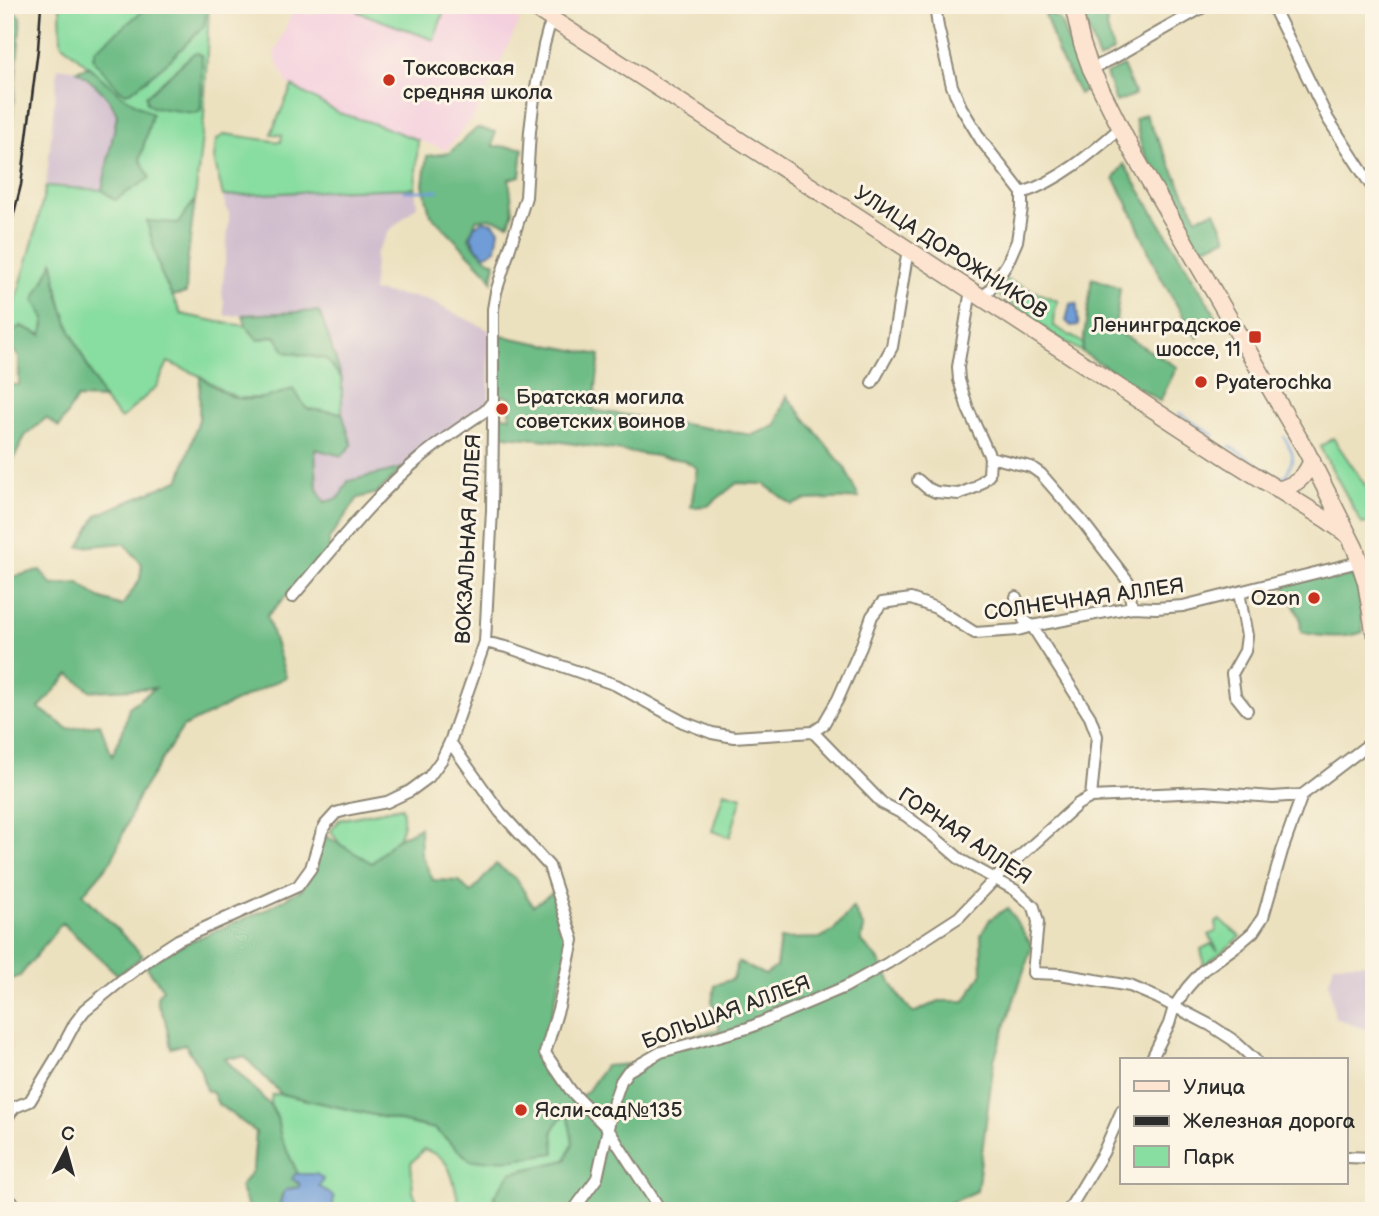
<svg xmlns="http://www.w3.org/2000/svg" width="1379" height="1216" viewBox="0 0 1379 1216" font-family="'Balsamiq Sans',sans-serif">
  <style>
    .built { fill: #f4cfde }
    .industrial { fill: #d0bdce }
    .green { fill: #88dda0; stroke: #5a8466; stroke-width: 2 }
    .forest { fill: #6ebc86; stroke: #4c7458; stroke-width: 2; fill-rule: evenodd }
    .water { fill: #6f9dd7; stroke: #4d6481; stroke-width: 2 }
    .lines { fill: none; stroke-linecap: round; stroke-linejoin: round }
    .stream { stroke: #6f9dd7; stroke-width: 2.5 }
    .street-casing { stroke: #8c8675; stroke-width: 14 }
    .secondary-casing { stroke: #8c8675; stroke-width: 19 }
    .street { stroke: #fff; stroke-width: 10 }
    .secondary { stroke: #fde4d0; stroke-width: 16 }
    .rail { stroke: #2b2b2b; stroke-width: 2.5 }
    .poi-dot { fill: #c8321e; stroke: #fcf5e5; stroke-width: 2.5 }
    .labels { text-anchor: middle; stroke-width: 6; stroke-linejoin: round; paint-order: stroke }
    .poi-label { font-size: 21px; fill: #2b2b2b; stroke: #fcf5e5; text-anchor: start }
    .street-label { font-size: 21px; fill: #2b2b2b; stroke: #fcf5e5 }
  </style>
  <rect width="100%" height="100%" fill="#fcf5e5"/>
  <filter id="ink" filterUnits="userSpaceOnUse"><feTurbulence type="fractalNoise" baseFrequency=".0143" numOctaves="2"/><feDisplacementMap in="SourceGraphic" scale="14" xChannelSelector="R" yChannelSelector="G"/><feConvolveMatrix kernelMatrix="1 2 1 2 8 2 1 2 1" color-interpolation-filters="sRGB"/></filter>
  <filter id="wash" filterUnits="userSpaceOnUse"><feTurbulence type="fractalNoise" baseFrequency=".00686" numOctaves="4" result="noise"/><feDisplacementMap in="SourceGraphic" scale="28" xChannelSelector="R" yChannelSelector="G"/><feGaussianBlur stdDeviation="1.57" result="paint"/><feColorMatrix in="noise" values="0 0 0 0 0 0 0 0 0 0 0 0 0 0 0 0 0 1.4 0 .05"/><feComposite in="paint" operator="in"/></filter>
  <g filter="url(#wash)">
    <rect width="100%" height="100%" fill="#ece1bf"/>
    <path class="built" d="M318,5H497L520,20L476,114L446,150L373,123L339,113L287,83L274,55L294,8L313,15Z"/>
    <path class="industrial" d="M58,67L77,70L100,89L115,108L117,115L102,190L46,186Z
      M415,188L417,206L389,231L376,253L372,291L425,299L489,330V400L482,408L403,468L348,481L339,498L325,502L317,489L315,449L352,445L342,413V379L318,311L225,316L224,301L222,294L229,219V213L226,209L223,196L322,191Z
      M1374,963L1373,981L1374,1033L1335,1018L1329,983L1334,964Z"/>
    <path class="green" d="M60,5H209L204,118L195,200L178,224L147,222L161,273L181,314L219,322L246,326L258,340L275,336L286,352L326,359L342,379V413L307,409L293,389L266,398H238L223,391L200,376L168,362L157,386L121,419L103,399L71,332L59,297L53,264L42,335L21,326L5,337L33,241L46,186L102,190L115,200L140,159L152,114L120,94L61,43Z
      M361,5H446L434,40L358,12Z
      M292,86L339,113L373,123L418,140L415,188L321,191L223,196L214,159L216,140L225,134L281,142L282,135L271,134Z
      M1004,279L1058,301L1055,310L1054,326L1083,343L1082,352L1050,332L995,293Z
      M1333,438L1374,498V522L1362,524L1320,447Z
      M724,792L742,797L730,837L712,831Z
      M402,807C408,837 391,847 371,865C351,856 342,850 331,831L339,820Z
      M1220,920L1241,937L1204,966L1201,949L1211,944L1218,951L1209,935L1217,931L1216,922Z
      M281,1094L435,1129L471,1161L553,1131L560,1118L568,1116L573,1143L566,1160L511,1173L494,1196L490,1209L487,1211H462C455,1195 455,1174 444,1161C440,1155 430,1152 424,1149L411,1163L413,1192L422,1211H332V1206L319,1186L322,1182L311,1174H298L280,1138L277,1117L270,1104L272,1095Z"/>
    <path class="forest" d="M5,5L21,17L12,119L5,164Z
      M150,5H206V16L204,26L169,61L132,91L126,93L120,90L95,62L93,57L95,50Z
      M1083,5H1105L1107,27L1113,51L1099,60L1088,28Z
      M1044,11L1060,20L1075,61L1088,90L1079,94L1058,53Z
      M198,53L202,56L201,108L199,112L193,113L152,107L147,103L146,96L193,54Z
      M1123,66L1135,95L1116,102L1106,74Z
      M89,67L120,94L152,114L140,159L150,178L115,200L102,190L117,115C110,95 93,83 77,70Z
      M1145,114L1197,218L1215,211L1227,238L1197,250L1142,149L1135,119Z
      M477,128L495,132L493,146L523,148L520,176L509,179L513,211L509,224L489,218L476,220L469,238C476,250 483,257 495,263L492,281L488,274L430,214L423,184L427,156L449,153Z
      M1124,164L1216,316L1197,338C1184,317 1170,295 1158,272C1143,241 1132,208 1114,178Z
      M195,200L187,264L186,293L172,296L161,273L147,221L178,223Z
      M53,262L59,297L71,332L103,399L77,398L59,427L46,418L25,436L5,477V385H19V358L5,337L21,326L42,335L45,318L34,300Z
      M1092,278L1120,288L1115,330L1177,367L1160,401L1082,352Z
      M318,311L322,318L342,379L326,359L286,352L275,336L258,340L246,326L243,315Z
      M501,336L600,355L593,410L752,435L775,426L787,396L845,468L859,498L806,500L792,505L764,484L737,483L708,506L691,507L697,468L683,460L548,440L497,435L496,415L510,417L511,398L497,394L496,359Z
      M200,376C211,384 225,396 239,398C257,402 276,395 293,389L307,409L342,413L352,445L342,456L315,449L317,489L325,502L339,498L348,481L403,468L377,493L358,498L329,539V551L267,616L286,677L183,727L139,795L112,860L83,894L143,956L118,975L62,923L20,976L5,982V579L40,570L52,585L79,583L99,598L122,606L140,579L142,564L124,543L79,547L97,515L180,479L199,419ZM69,674L91,691L155,688L129,707L123,731L112,756L100,724L68,729L39,708Z
      M1348,569L1358,588L1363,632C1344,639 1321,637 1301,632L1300,618L1284,585Z
      M420,827L421,854L433,880L459,881L471,893L496,864L517,880L533,906L553,892L570,943L541,1054L575,1100L587,1092L605,1066L631,1064L685,1038L720,1029L712,1002L715,985L733,979L738,962L765,975L776,967L780,939L820,938L833,931L853,907L864,928L861,941L878,959L899,996L913,1013L939,1001H965L982,973L981,935L990,919L1008,908L1032,946L994,1060L977,1191L943,1206L944,1211H503L494,1196L511,1173L566,1160L573,1143L568,1116L560,1118L553,1131L555,1153L514,1159L471,1161L435,1129L281,1094L245,1057L224,1058L270,1105L277,1118L281,1138L298,1174H295V1181L300,1185V1187L292,1188L282,1194L279,1206L281,1211H250L240,1187L253,1170L256,1132L218,1104L213,1093L206,1090L200,1068L185,1044L171,1048L165,1019L158,1004L157,996L163,989L146,966L179,946L263,911L302,889L316,868L324,835L372,863L395,840Z"/>
    <path class="water" d="M483,221L493,223L499,230L496,249L489,254L484,255L477,248L471,237L474,226Z
      M1077,303C1076,311 1079,318 1078,325L1071,326L1066,321L1070,304Z
      M295,1174H316L322,1178L323,1180L319,1186L334,1197L332,1211H281L279,1207L285,1190L300,1187L299,1183L292,1179Z"/>
    <g class="lines">
      <path class="stream" d="M404,191H438
        M1179,413L1213,435
        M1230,446L1275,476L1281,477L1286,476C1295,455 1295,456 1284,437"/>
    </g>
  </g>
  <g filter="url(#ink)">
    <g class="lines">
      <defs>
        <path id="street" d="M935,5L938,27L952,86L961,107L981,140L1022,193V208L1017,241L1007,264L984,298
          M1272,5L1328,119L1374,190
          M1091,69L1112,59L1207,5
          M1022,193C1059,181 1091,154 1120,128
          M872,383L892,347L908,249
          M990,457L1031,467L1041,474L1082,521L1128,581L1132,607
          M918,480L927,488L936,492L959,494L976,487L989,475L990,457L968,409L959,380L958,367L971,290
          M1239,592L1247,636L1245,651L1232,674L1235,695L1247,710
          M292,597C333,550 372,498 420,458C440,441 463,426 485,411L493,401
          M1016,597L1024,620L1032,626L1090,717L1097,736L1091,797
          M485,642L510,648L616,685L683,722L712,733L734,737L813,732L882,803L905,815L933,836L961,860L1015,890L1034,907L1038,922L1033,973L1060,974L1130,986L1158,998L1210,1025L1233,1040L1255,1060
          M813,732L823,725L838,699L861,647L872,616L882,603L911,599L936,608L975,633L1018,630L1032,626L1132,607L1156,608L1183,606L1359,562
          M450,742L500,812L549,866L573,940L559,1006L545,1053L571,1091L608,1129L661,1211
          M1151,1060L1169,1024L1174,1007L1187,988L1202,971L1239,944L1253,932L1263,917L1282,851L1302,795L1365,747L1374,744
          M5,1123L10,1113L15,1107L30,1101L58,1055L75,1023L85,1010L122,980L155,955L178,940L298,886L311,868L322,831L326,824L336,813L350,809L387,802L410,791L429,777L442,759L450,742L485,642L492,510L493,422V309L496,292L526,197L530,131L534,98L544,45L548,30L553,20
          M1346,1157L1374,1158
          M9,1200L23,1211
          M573,1211L597,1178L614,1101L621,1081L628,1071L661,1052L748,1028L845,987L888,963L959,917L996,878L1078,804L1091,797L1203,792L1273,797L1302,795
          M1068,1211L1103,1153L1122,1110"/>
        <path id="secondary" d="M530,5L860,218L1232,461L1327,520L1348,535
          M1073,5L1082,44L1091,69L1132,151L1307,452L1355,548L1366,582L1374,631
          M1278,490C1297,484 1304,479 1312,460"/>
      </defs>
      <use href="#street" class="street-casing"/>
      <use href="#secondary" class="secondary-casing"/>
      <use href="#street" class="street"/>
      <use href="#secondary" class="secondary"/>
      <path class="rail" d="M5,250L21,185L38,49L41,5"/>
    </g>
  </g>
  <g class="poi-dot">
    <circle cx="389" cy="80" r="7"/>
    <rect x="1248" y="330" width="14" height="14" rx="3.5"/>
    <circle cx="1201" cy="382" r="7"/>
    <circle cx="502" cy="409" r="7"/>
    <circle cx="1314" cy="598" r="7"/>
    <circle cx="521" cy="1110" r="7"/>
  </g>
  <g class="labels">
    <g class="poi-label">
      <text x="403" y="75">Токсовская<tspan x="403" dy="24">средняя школа</tspan></text>
      <text x="1241" y="332" text-anchor="end">Ленинградское<tspan x="1241" dy="24">шоссе, 11</tspan></text>
      <text x="1215" y="389">Pyaterochka</text>
      <text x="516" y="404">Братская могила<tspan x="516" dy="24">советских воинов</tspan></text>
      <text x="1300" y="605" text-anchor="end">Ozon</text>
      <text x="535" y="1117">Ясли-сад№135</text>
    </g>
    <g class="street-label">
      <text transform="translate(951 252) rotate(33)" y="7">УЛИЦА ДОРОЖНИКОВ</text>
      <text transform="translate(468 539) rotate(-87)" y="7">ВОКЗАЛЬНАЯ АЛЛЕЯ</text>
      <text transform="translate(1084 599) rotate(-8)" y="7">СОЛНЕЧНАЯ АЛЛЕЯ</text>
      <text transform="translate(965 836) rotate(34)" y="7">ГОРНАЯ АЛЛЕЯ</text>
      <text transform="translate(726 1012) rotate(-20)" y="7">БОЛЬШАЯ АЛЛЕЯ</text>
    </g>
  </g>
  <rect width="1379" height="1216" fill="none" stroke="#fcf5e5" stroke-width="28"/>
  <rect x="1120" y="1058" width="228" height="126" fill="#fcf5e5" stroke="#a8a49b" stroke-width="2"/>
  <rect x="1134" y="1081" width="35" height="10" fill="#fde4d0" stroke="#a8a49b" stroke-width="2"/>
  <text x="1183" y="1094" font-size="21" fill="#2b2b2b">Улица</text>
  <rect x="1134" y="1116" width="35" height="10" fill="#2b2b2b" stroke="#a8a49b" stroke-width="2"/>
  <text x="1183" y="1128" font-size="21" fill="#2b2b2b">Железная дорога</text>
  <rect x="1134" y="1146" width="35" height="21" fill="#88dda0" stroke="#a8a49b" stroke-width="2"/>
  <text x="1183" y="1164" font-size="21" fill="#2b2b2b">Парк</text>
  <g transform="translate(66 1150) rotate(6)" stroke="#fcf5e5" stroke-width="5" paint-order="stroke">
  <path d="M0-5L12 26L0 18L-12 26Z" fill="#2b2b2b"/>
  <text y="-10" font-size="19" font-weight="bold" text-anchor="middle" fill="#2b2b2b">С</text>
  </g>
</svg>
